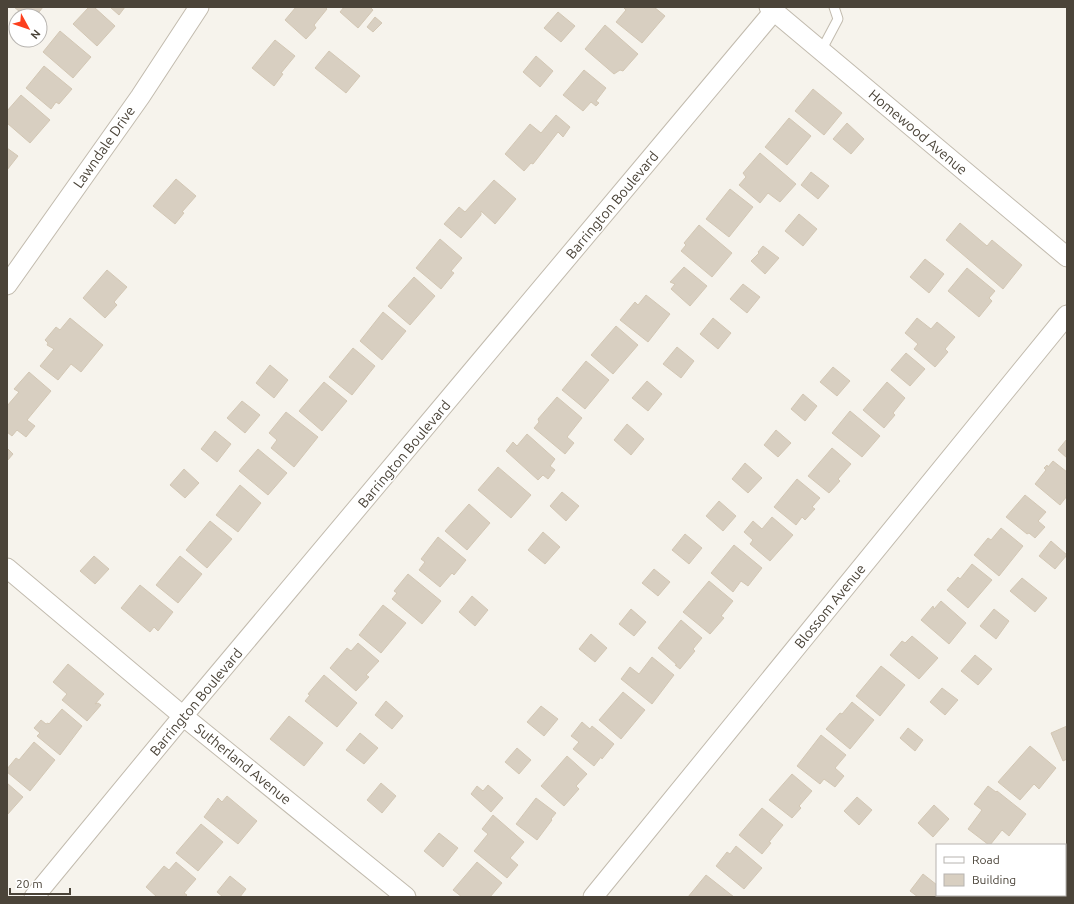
<svg xmlns="http://www.w3.org/2000/svg" width="1074" height="904" viewBox="0 0 1074 904" font-family="Ubuntu,sans-serif">
  <style>
    .building { fill: #d8cfc1; stroke: #d3c7b4 }
    .lines { fill: none; stroke-linecap: round; stroke-linejoin: round }
    .service-casing { stroke: #c2bbae; stroke-width: 11 }
    .minor-casing { stroke: #c2bbae; stroke-width: 21 }
    .service { stroke: #fff; stroke-width: 9 }
    .minor { stroke: #fff; stroke-width: 19 }
    .labels { text-anchor: middle; stroke-width: 3; stroke-linejoin: round; paint-order: stroke }
    .street-label { font-size: 14px; fill: #4b4439; stroke: #fff }
  </style>
  <rect width="100%" height="100%" fill="#f6f3ec"/>
  <path class="building" d="M14,7H43L36,16H25Z
    M89,7H94L115,26L97,46L73,24Z
    M110,7H125L119,15Z
    M296,7H325L327,9L314,25L316,28L306,39L285,20Z
    M344,7H370L373,10L358,28L340,12Z
    M623,7H654L665,16L642,43L616,22L626,10Z
    M558,12L575,26L561,42L544,28Z
    M375,17L382,23L373,32L367,27Z
    M605,25L638,54L623,71L620,70L614,74L585,49Z
    M60,31L91,57L73,78L43,52Z
    M275,40L295,56L281,73L283,74L274,86L252,68Z
    M329,51L360,76L346,93L315,68Z
    M536,56L553,71L540,87L523,72Z
    M44,66L72,89L59,104L56,102L51,109L26,88Z
    M584,70L606,88L596,101L599,103L596,106L591,102L583,111L563,95Z
    M813,89L842,113L824,135L795,111Z
    M21,95L50,120L30,143L7,123V111Z
    M556,115L570,127L563,137L558,132L533,164L531,163L524,171L505,154L530,124L541,133Z
    M789,118L811,136L787,165L765,147Z
    M847,123L864,139L851,154L833,139Z
    M7,148L18,156L7,170Z
    M760,153L796,184L780,202L768,193L760,203L739,185L746,177L743,173Z
    M811,172L829,186L818,199L801,185Z
    M176,179L196,196L182,212L184,213L175,224L153,206Z
    M494,180L516,199L495,224L481,211V215L461,238L444,224L459,207L465,212Z
    M730,189L753,207L729,237L706,219Z
    M799,214L817,229L803,246L785,231Z
    M960,223L987,246L992,240L1022,265L1003,289L946,240Z
    M699,225L732,253L712,277L681,251L686,245L684,243Z
    M440,239L462,258L451,271L454,273L441,289L416,268Z
    M763,246L779,258L765,274L751,261L759,253L758,252Z
    M925,259L944,274L929,293L910,277Z
    M684,267L707,286L690,306L671,289L675,284L670,282Z
    M967,268L995,291L989,298L992,301L979,317L948,291Z
    M107,270L127,287L114,302L117,305L105,318L83,298Z
    M414,277L435,296L410,325L388,306Z
    M743,284L760,297L747,313L730,299Z
    M646,295L670,314L648,342L620,320L635,302L638,305Z
    M383,312L406,331L382,360L360,341Z
    M70,318L103,345L81,372L71,364L58,380L40,366L54,349L47,345L48,343L45,340L56,327L60,330Z
    M713,318L731,333L718,349L700,334Z
    M917,318L931,329L937,322L955,337L945,349L948,352L935,367L914,349L918,344L905,333Z
    M616,326L638,345L613,374L591,355Z
    M677,347L694,361L681,378L663,364Z
    M353,348L375,366L352,395L329,377Z
    M906,353L925,369L910,386L891,370Z
    M586,361L609,380L585,409L562,390Z
    M270,365L288,380L274,398L256,383Z
    M833,367L850,381L837,396L820,382Z
    M29,372L51,391L27,420L35,426L26,437L17,430L12,436L7,432V406L19,392L14,389Z
    M647,381L662,394L648,411L632,398Z
    M324,382L347,401L322,431L299,411Z
    M887,382L905,398L893,413L895,415L884,428L863,410Z
    M803,394L817,406L805,421L791,409Z
    M557,397L582,418L567,437L574,443L565,454L534,428L539,422L538,419Z
    M242,401L260,415L245,433L227,418Z
    M850,411L880,436L862,457L832,433Z
    M286,412L318,437L294,467L271,448L277,440L269,433Z
    M627,424L644,439L631,455L614,440Z
    M776,430L791,443L778,457L764,445Z
    M215,431L231,444L217,462L201,449Z
    M527,434L555,459L550,466L555,470L548,479L543,475L538,480L506,451L513,442L517,446Z
    M1067,439V458L1058,450Z
    M7,448L13,454L7,461Z
    M832,448L851,464L838,479L840,481L829,493L808,476Z
    M258,449L287,473L268,495L239,471Z
    M1053,461L1067,472V482L1066,484L1067,485V496L1060,505L1035,484L1046,470L1044,468L1047,465L1048,467Z
    M745,463L762,478L748,493L732,479Z
    M498,467L531,495L511,518L478,490Z
    M184,469L199,483L185,498L170,485Z
    M797,479L820,498L812,507L815,509L805,520L802,517L796,525L774,507Z
    M240,485L261,503L238,532L216,515Z
    M562,492L579,506L566,521L550,506Z
    M1025,495L1046,512L1038,521L1045,527L1035,538L1029,533L1027,534L1006,517Z
    M719,501L736,516L723,531L706,516Z
    M469,504L490,523L467,550L445,531Z
    M772,517L793,535L770,561L750,544L753,540L744,532L753,521L762,529Z
    M210,521L232,539L207,568L186,550Z
    M1001,528L1023,546L999,576L974,555L988,538L991,540Z
    M543,532L560,547L545,564L528,550Z
    M685,534L702,548L689,564L672,550Z
    M438,537L466,560L454,575L452,573L440,587L419,570L425,562L421,559Z
    M1051,541L1067,555L1055,569L1039,556Z
    M734,545L762,568L748,586L741,581L733,592L711,573Z
    M94,556L109,569L95,584L80,571Z
    M180,556L202,574L178,603L156,585Z
    M972,564L992,580L968,608L947,590L958,577L960,579Z
    M654,569L670,582L658,596L642,583Z
    M408,574L441,601L422,624L392,599L397,593L394,591Z
    M1022,578L1047,598L1035,612L1010,591Z
    M709,581L733,601L721,616L724,618L710,634L683,612Z
    M140,585L173,612L158,631L154,627L150,632L121,608Z
    M472,596L488,610L475,626L459,612Z
    M941,601L966,623L949,644L921,620L933,606L934,609Z
    M383,605L406,623L381,653L359,635Z
    M631,609L646,622L634,636L619,624Z
    M994,609L1009,621L996,639L980,626Z
    M681,620L702,638L693,649L695,651L680,669L675,665H677L658,648Z
    M591,634L607,648L595,662L579,649Z
    M912,636L938,658L919,679L890,655L902,641L905,643Z
    M358,643L379,661L366,675L369,677L356,691L330,668L347,648L351,651Z
    M975,655L992,669L978,685L961,671Z
    M652,657L674,675L652,704L621,679L630,667L639,674Z
    M68,664L104,694L95,704L98,703L101,705L87,721L62,700L67,694L53,682Z
    M881,666L905,685L880,716L856,696Z
    M324,675L357,703L337,727L305,701L310,695L308,694Z
    M942,688L958,700L945,715L930,702Z
    M623,692L645,710L621,739L599,720Z
    M386,701L403,716L392,729L375,715Z
    M852,702L874,720L850,749L826,729L840,713L842,714Z
    M541,706L558,719L544,736L527,722Z
    M62,709L82,726L60,755L37,736L40,733L34,728L41,720L46,724L48,723L49,724Z
    M289,716L323,743L304,766L270,739Z
    M582,722L590,729L592,726L614,744L602,759L601,757L594,766L573,749L579,742L571,736Z
    M1067,726V759L1063,761L1051,733Z
    M908,728L923,740L915,751L900,738Z
    M360,733L378,748L364,764L346,750Z
    M821,735L846,755L835,768L844,776L835,787L824,779L820,784L797,766Z
    M34,742L55,760L30,791L7,772V769L16,758L19,760Z
    M1030,746L1056,768L1039,789L1034,784L1020,800L998,782Z
    M517,748L531,760L519,774L505,762Z
    M567,756L587,774L576,786L579,789L564,806L541,786Z
    M792,774L812,791L799,806L801,808L792,818L769,800Z
    M7,783L23,797L7,815Z
    M381,783L396,796L382,813L367,800Z
    M488,785L503,798L491,812L471,794L477,786L483,791Z
    M988,786L996,792L997,791L1026,814L1009,836L1002,830L990,845H989L968,829L982,810L974,804Z
    M227,796L257,821L238,844L204,817L218,798L222,802Z
    M857,797L872,810L859,825L844,811Z
    M536,798L556,813L551,819L552,820L537,840L516,824Z
    M934,805L949,819L933,837L918,823Z
    M762,808L783,825L769,842L771,843L762,854L739,835Z
    M493,815L524,842L510,858L518,865L507,878L474,851L488,834L482,829Z
    M201,824L223,842L198,871L176,853Z
    M439,833L458,848L443,867L424,851Z
    M736,846L762,868L744,889L716,866L727,852L730,854Z
    M176,862L196,879L184,893L187,895L185,897H157L146,887L164,866L169,870Z
    M477,862L502,883L490,897H462L453,890Z
    M923,874L937,885V895H950L952,897H918L910,891Z
    M706,875L734,897H688Z
    M230,876L246,889L240,897H223L217,892Z"/>
  <g class="lines">
    <defs>
      <path id="service" d="M821,51L838,19L834,7"/>
      <path id="minor" d="M769,7L1067,257
        M7,285L140,97L199,7
        M7,568L183,716L406,897
        M1065,858L1067,856
        M34,897L183,716L774,11
        M593,897L1067,315
        M1034,897L1036,895"/>
    </defs>
    <use href="#service" class="service-casing"/>
    <use href="#minor" class="minor-casing"/>
    <use href="#service" class="service"/>
    <use href="#minor" class="minor"/>
  </g>
  <g class="labels">
    <g class="street-label">
      <text transform="translate(918 132) rotate(40)" y="5">Homewood Avenue</text>
      <text transform="translate(104 147) rotate(-55)" y="5">Lawndale Drive</text>
      <text transform="translate(612 205) rotate(-50)" y="5">Barrington Boulevard</text>
      <text transform="translate(404 454) rotate(-50)" y="5">Barrington Boulevard</text>
      <text transform="translate(830 606) rotate(-51)" y="5">Blossom Avenue</text>
      <text transform="translate(196 702) rotate(-50)" y="5">Barrington Boulevard</text>
      <text transform="translate(243 764) rotate(39)" y="5">Sutherland Avenue</text>
    </g>
  </g>
  <rect width="1074" height="904" fill="none" stroke="#4b4439" stroke-width="16"/>
  <rect x="936" y="844" width="130" height="52" fill="#ffffff" stroke="#b7b4b0"/>
  <rect x="944" y="857" width="20" height="6" fill="#ffffff" stroke="#b7b4b0"/>
  <text x="972" y="864" font-size="12" fill="#4b4439">Road</text>
  <rect x="944" y="874" width="20" height="12" fill="#d8cfc1" stroke="#b7b4b0"/>
  <text x="972" y="884" font-size="12" fill="#4b4439">Building</text>
  <g transform="translate(28 28) rotate(130)"><circle r="19" fill="#ffffff" stroke="#b7b4b0"/>
  <path d="M0-3L7 15L0 10L-7 15Z" fill="#fc3f1d"/>
  <text y="-6" font-size="11" font-weight="bold" text-anchor="middle" fill="#4b4439">N</text>
  </g>
  <path d="M10 888v6h60v-6" fill="none" stroke="#4b4439" stroke-width="2"/>
  <text x="16" y="888" font-size="12" fill="#4b4439" stroke="#ffffff" stroke-width="3" paint-order="stroke">20 m</text>
</svg>
